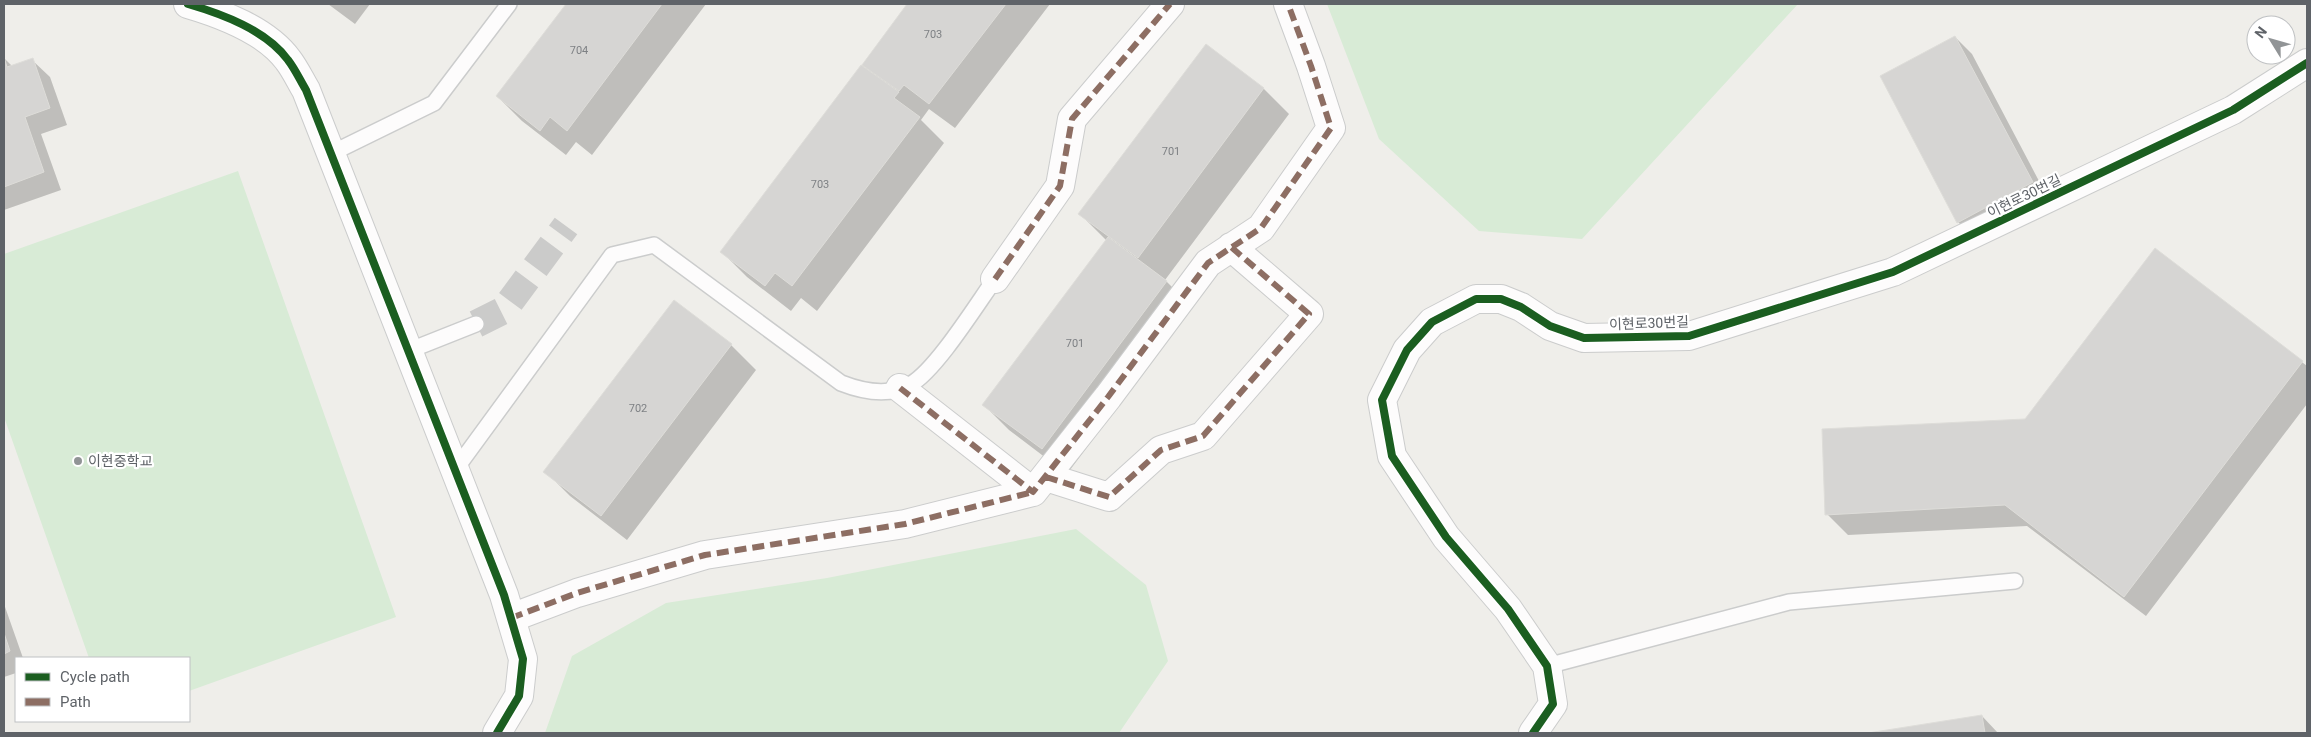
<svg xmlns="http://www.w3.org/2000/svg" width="2311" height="737" viewBox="0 0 2311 737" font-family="Roboto,'Noto Sans KR',sans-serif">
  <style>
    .green { fill: #d8ebd6 }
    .shadow { fill: #0003 }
    .building { fill: #d6d5d3; stroke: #deddd9 }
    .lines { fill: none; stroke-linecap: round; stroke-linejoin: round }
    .street-tunnel { stroke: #cbcbca; stroke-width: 28; stroke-dasharray: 28 14; stroke-linecap: butt }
    .lane-casing { stroke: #cbcccc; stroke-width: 18 }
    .street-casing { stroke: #cbcccc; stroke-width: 30 }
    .lane { stroke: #fdfcfc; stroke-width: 15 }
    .street { stroke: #fdfcfc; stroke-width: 28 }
    .quiet { stroke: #8d6e63; stroke-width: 6; stroke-dasharray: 12 6; stroke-linecap: butt }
    .cycleway-casing { stroke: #fff; stroke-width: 11 }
    .cycleway { stroke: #1b5e20; stroke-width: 8 }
    .poi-dot { fill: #919496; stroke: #fff; stroke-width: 2 }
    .labels { text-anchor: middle; stroke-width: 4.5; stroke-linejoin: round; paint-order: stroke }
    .number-label { font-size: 11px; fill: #7e8184 }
    .street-label { font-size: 14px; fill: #5f6368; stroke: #fff }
    .poi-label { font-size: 14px; fill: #5f6368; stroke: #fff; text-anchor: start }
  </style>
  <rect width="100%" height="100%" fill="#efeeea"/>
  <path class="green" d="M1327,4H1798L1582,239L1479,231L1379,139Z
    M238,171L396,617L189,691V658H89L4,417V254Z
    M1076,529L1146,585L1168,661L1119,733H545L572,656L666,603L827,578Z"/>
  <path class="shadow" d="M328,4H370L355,24Z
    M567,4H706L592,155L576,142L566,155L522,121L497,96Z
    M908,4H1050L955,128L929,109L921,120L944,143L817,311L801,298L791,311L747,277L722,252Z
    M1955,37L1972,54L2049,200L1975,239L1958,222Z
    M1206,46L1264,89L1289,114L1165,280L1192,307L1067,474L1009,430L984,405L1107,241L1080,214Z
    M4,58L13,67L32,60L50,77L67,125L41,134L61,190L4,210Z
    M2155,249L2307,366V404L2146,616L2027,526L1848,535L1827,514L2026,420Z
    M731,345L756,370L627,540L570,496L545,471Z
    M4,604L23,658H16V673L4,677Z
    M1982,716L1998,733H1876Z"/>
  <path class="building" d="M566,4H662L567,131L550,117L540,131L496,96Z
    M907,4H1006L929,104L904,85L899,91L862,65Z
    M1955,36L2033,182L1957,223L1880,76Z
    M1206,44L1264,88L1138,258L1078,214Z
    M4,57L7,67L33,58L50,108L25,117L44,172L4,187Z
    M861,65L899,92L894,98L920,117L792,286L775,273L765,286L720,252Z
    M1108,237L1167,281L1042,449L982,405Z
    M2155,248L2303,361L2124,597L2005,505L1825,515L1822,429L2025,419Z
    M674,300L732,344L601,516L543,472Z
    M4,633L10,651L4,654Z
    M1982,715L1985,733H1868Z"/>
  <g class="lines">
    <path class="street-tunnel" d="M476,324L504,310L566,226"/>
    <defs>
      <path id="lane" d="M332,153L434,103L509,4
        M408,351L476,324
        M455,470L612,255L654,245L841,383C864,392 889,397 911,384C936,370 977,304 995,279
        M1547,666L1789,602L2015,581"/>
      <path id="street" d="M188,4C222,14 266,30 288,60C295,69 300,80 306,90L504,595L523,659L519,696L497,733
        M995,279L1060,186L1072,119L1170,4
        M900,388L1033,492L1108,397L1208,263L1261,228L1331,128L1311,66L1288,4
        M1046,477L1109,497L1161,450L1203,436L1309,314L1231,247
        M511,618L577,593L705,555L905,524L1033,492
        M1533,733L1553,704L1547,666L1508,609L1446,537L1392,456L1382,400L1407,350L1432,322L1476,299H1501L1521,307L1550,326L1584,338L1689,336L1893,272L2233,110L2307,63"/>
    </defs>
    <use href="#lane" class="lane-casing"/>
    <use href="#street" class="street-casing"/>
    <use href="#lane" class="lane"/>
    <use href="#street" class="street"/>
    <path class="quiet" d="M995,279L1060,186L1072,119L1170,4
      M900,388L1033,492L1108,397L1208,263L1261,228L1331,128L1311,66L1288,4
      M1046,477L1109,497L1161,450L1203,436L1309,314L1231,247
      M511,618L577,593L705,555L905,524L1033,492"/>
    <defs>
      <path id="cycleway" d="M188,4C222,14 266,30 288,60C295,69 300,80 306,90L504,595L523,659L519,696L497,733
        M1533,733L1553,704L1547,666L1508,609L1446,537L1392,456L1382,400L1407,350L1432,322L1476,299H1501L1521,307L1550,326L1584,338L1689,336L1893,272L2233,110L2307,63"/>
    </defs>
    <use href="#cycleway" class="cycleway-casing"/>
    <use href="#cycleway" class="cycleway"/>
  </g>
  <circle class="poi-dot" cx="78" cy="461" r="5"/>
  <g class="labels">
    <g class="number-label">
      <text x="933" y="38">703</text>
      <text x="579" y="54">704</text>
      <text x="1171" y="155">701</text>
      <text x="820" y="188">703</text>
      <text x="1075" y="347">701</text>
      <text x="638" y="412">702</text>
    </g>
    <g class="street-label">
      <text transform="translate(2024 196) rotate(-26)" y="5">이현로30번길</text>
      <text transform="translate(1649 323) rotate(-2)" y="5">이현로30번길</text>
    </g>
    <g class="poi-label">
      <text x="88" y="466">이현중학교</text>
    </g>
  </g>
  <rect width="2311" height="737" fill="none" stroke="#5f6368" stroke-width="10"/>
  <rect x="15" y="657" width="175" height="65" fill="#ffffff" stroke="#bfc1c3"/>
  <rect x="25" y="673" width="25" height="8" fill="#1b5e20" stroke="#bfc1c3"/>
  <text x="60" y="682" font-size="15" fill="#5f6368">Cycle path</text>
  <rect x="25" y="698" width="25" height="8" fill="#8d6e63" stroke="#bfc1c3"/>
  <text x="60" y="707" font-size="15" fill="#5f6368">Path</text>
  <g transform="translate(2271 40) rotate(307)"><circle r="24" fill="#ffffff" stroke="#bfc1c3"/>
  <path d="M0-4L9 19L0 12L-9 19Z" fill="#919496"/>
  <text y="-8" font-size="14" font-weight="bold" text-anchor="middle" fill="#5f6368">N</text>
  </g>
</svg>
